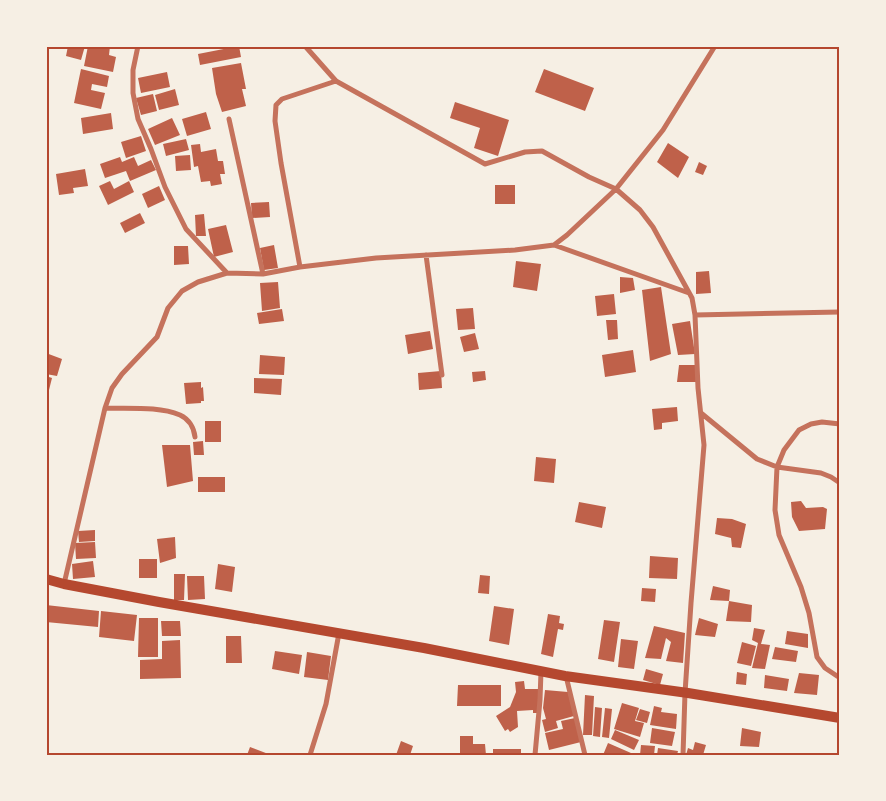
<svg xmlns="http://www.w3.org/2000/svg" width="886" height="801" viewBox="0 0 886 801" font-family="'Sofia Sans Condensed',sans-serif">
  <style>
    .building { fill: #bf614a }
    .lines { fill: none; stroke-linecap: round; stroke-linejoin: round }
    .minor { stroke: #c5725c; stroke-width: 5 }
    .trunk { stroke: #b5482f; stroke-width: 10 }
    .neatline { fill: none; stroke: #b5482f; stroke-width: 2 }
  </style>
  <rect width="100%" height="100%" fill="#f6efe4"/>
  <path class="building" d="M68,46H85L81,60L66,56Z
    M88,46H110L109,55L116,57L113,72L84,66Z
    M239,46L241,57L200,65L198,54Z
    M241,63L246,89H242L246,106L222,112L216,94L212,68Z
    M81,69L109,76L107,87L92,84L91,90L105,93L101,109L74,103Z
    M544,69L594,88L585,111L535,92Z
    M167,72L170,87L141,93L138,78Z
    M175,89L179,105L159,110L155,95Z
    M153,94L157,111L141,115L136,98Z
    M455,102L509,120L498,156L474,148L480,128L450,118Z
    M206,112L211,129L187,136L182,119Z
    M111,113L113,129L83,134L81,118Z
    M172,118L180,135L155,145L148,129Z
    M141,136L146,151L126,158L121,142Z
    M186,139L189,150L166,156L163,144Z
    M668,143L689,157L678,178L657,162Z
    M200,144L201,152L216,149L218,161H223L225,174H220L222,184L211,186L210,181L201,182L198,166L194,167L191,145Z
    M190,155L191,170L176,171L175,156Z
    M120,157L122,162L134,157L138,166L151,160L156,170L130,181L126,171L105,178L100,164Z
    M699,162L707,166L703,175L695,172Z
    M85,169L88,186L73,188L74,193L59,195L56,174Z
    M110,181L114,189L129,181L134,192L108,205L99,186Z
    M495,185H515V204H495Z
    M159,186L165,200L148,208L142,194Z
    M269,202L270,217L252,218L251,203Z
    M140,213L145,223L125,233L120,223Z
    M204,214L206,236H196L195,215Z
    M226,225L233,252L214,257L208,229Z
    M274,245L278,268L264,270L260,248Z
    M174,246H188L189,264L174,265Z
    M516,261L541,264L537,291L513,287Z
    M709,271L711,293L696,294V272Z
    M620,277L633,278L635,290L620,293Z
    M278,282L280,308L262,311L260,283Z
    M661,287L671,354L650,361L642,290Z
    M614,294L616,314L597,316L595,296Z
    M473,308L475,329L458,330L456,309Z
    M282,309L284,321L259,324L257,313Z
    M606,320H617L618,339L608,340Z
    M690,321L695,354L678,355L672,324Z
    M430,331L433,349L408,354L405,335Z
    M475,333L479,349L464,352L460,337Z
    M633,350L636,372L605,377L602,355Z
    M46,353L62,359L57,376L46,374Z
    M260,355L285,357L284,375L259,374Z
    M679,365H697L698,382H677Z
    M441,371L442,388L419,390L418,373Z
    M485,371L486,380L473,382L472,372Z
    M46,376L52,378L47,398H46Z
    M254,378L282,379L281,395L254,393Z
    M201,382V388L203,387L204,401H201V403L186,404L184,383Z
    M677,407L678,421L662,423V429L654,430L652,409Z
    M205,421H221V442H205Z
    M203,441L204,455H194L193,442Z
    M162,445H190L193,481L167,487Z
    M536,457L556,459L554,483L534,481Z
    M198,477H225V492H198Z
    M801,501L806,508L823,507L827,509L825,529L799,531L792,517L791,502Z
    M579,502L606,507L602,528L575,522Z
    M717,518L732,519L746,524L741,548L732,547L731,538L715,534Z
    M95,530V541L79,542L78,531Z
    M175,537L176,558L160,563L157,539Z
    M95,542L96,558L76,559L75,543Z
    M650,556L678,558L677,579L649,578Z
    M139,559H157V578H139Z
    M93,561L95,577L73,579L72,564Z
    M218,564L235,567L232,592L215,589Z
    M174,574H185L184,600H174Z
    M480,575L490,576L489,594L478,593Z
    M187,576H204L205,599L188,600Z
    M713,586L730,590L729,601L710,600Z
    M642,588L656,589L655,602L641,601Z
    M729,601L752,605L751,622L726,621Z
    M46,605L99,611L98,627L46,622Z
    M494,606L514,609L509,645L489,641Z
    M101,611L137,615L134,641L99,637Z
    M548,614L560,616L559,623L564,624L563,630L558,629L553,657L541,654Z
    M139,618H158V657H138Z
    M699,618L718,624L715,637L695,635Z
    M604,620L620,622L614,662L598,659Z
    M161,621H180L181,636H162Z
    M654,626L685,633L683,663L666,661L671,642L666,638L661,659L645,658Z
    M754,628L765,630L761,644L770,645L765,669L752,668L758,643L752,640Z
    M787,631L808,634V648L785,644Z
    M226,636H241L242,663H226Z
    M621,639L638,641L634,669L618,667Z
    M180,640L181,678L140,679V660L162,659V641Z
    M742,642L756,646L751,666L737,663Z
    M775,647L798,651L796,662L772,659Z
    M275,651L302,655L299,674L272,669Z
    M307,652L331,656L328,680L304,677Z
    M646,669L663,674L660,685L643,680Z
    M737,672L747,674L746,685L736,684Z
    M799,673L819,675L817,695L794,693Z
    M765,675L789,679L787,691L764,688Z
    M524,681L525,689H538L539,713H533V710L517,711L518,727L510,732L508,729L505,731L496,716L510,707L516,692L515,682Z
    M458,685H501V706H457Z
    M545,690L568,692L574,716L556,721L558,728L545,732L542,720L546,719L543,708Z
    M585,695L594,696L592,735H583Z
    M622,703L639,708L635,721L644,723L640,737L614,729Z
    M654,706L662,708L661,712L677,714L676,729L650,725Z
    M595,707L602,708L600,737L593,736Z
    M605,708L612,709L609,738L602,737Z
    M640,709L650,712L647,723L636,720Z
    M575,718L581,742L549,750L545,733L563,729L561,721Z
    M652,728L675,732L672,746L650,743Z
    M742,728L761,732L759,747L740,746Z
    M615,730L639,740L634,750L611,739Z
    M460,736H473V744H485L486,755H460Z
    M401,741L413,746L410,755H396Z
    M695,742L706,745L703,755H686L688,748L693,750Z
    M608,743L631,753V755H603Z
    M641,745L655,746L654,755H640Z
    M250,747L271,755H247Z
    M658,748L678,751L677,755H657Z
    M493,749H521V755H493Z"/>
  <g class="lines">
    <path class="minor" d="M138,46L133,70V93L138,119L151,149L165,187L186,229L227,273
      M305,46L336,81L485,164L525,152L542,151L589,177L616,189L567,235L554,245
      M229,119L263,274
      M426,255L442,375
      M300,267L281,163L275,121L276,105L282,99L336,81
      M695,315L840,312
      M105,408C129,409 158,406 180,415C189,419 194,428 195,437
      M701,413L757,459L777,467L821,473L831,477L840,483
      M840,424L822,422L811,424L799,430L784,450L777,467L775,510L779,535L801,587L809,613L817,657L825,668L840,678
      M64,584L105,408L112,388L122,374L157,337L168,308L182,291L198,282L227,273L263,274L300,267L376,258L515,250L554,245L689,293
      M566,676L585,755
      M310,755L326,704L339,633
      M535,755L540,700L541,671
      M683,755L685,693L691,603L704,445L698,388L695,315L692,298L653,227L640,210L616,189L663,130L715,46"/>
    <path class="trunk" d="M46,579L64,584L159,602L424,648L565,676L688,693L840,718"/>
  </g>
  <rect width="886" height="801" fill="none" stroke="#f6efe4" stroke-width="95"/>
  <rect x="48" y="48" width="790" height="706" class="neatline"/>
</svg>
